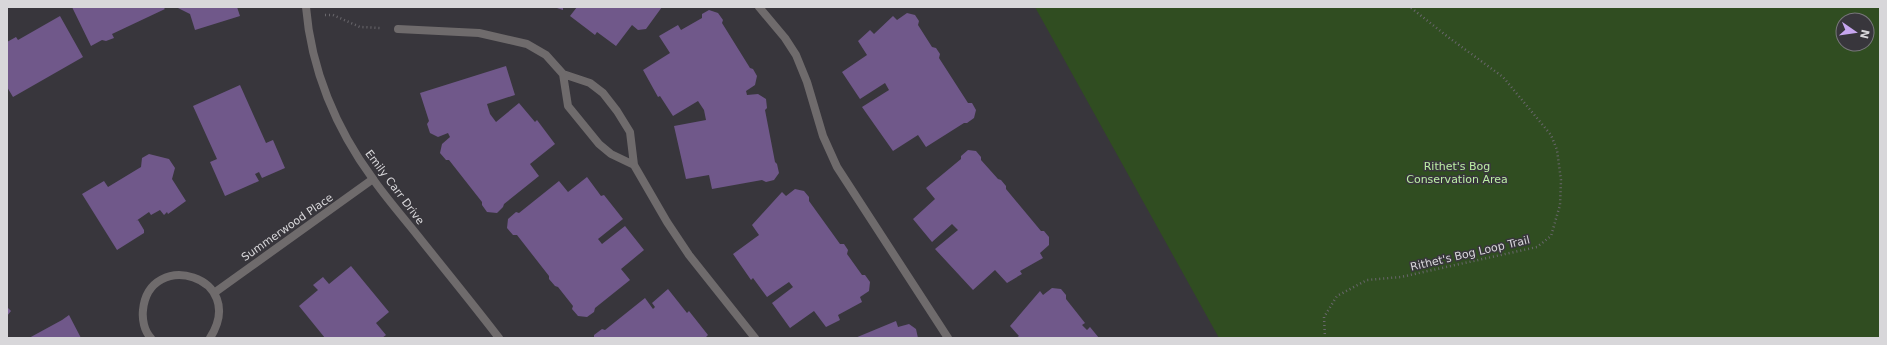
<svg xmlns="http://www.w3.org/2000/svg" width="1887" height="345" viewBox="0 0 1887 345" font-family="'DejaVu Sans',sans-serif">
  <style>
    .green { fill: #304d21; fill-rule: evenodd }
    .building { fill: #70588a }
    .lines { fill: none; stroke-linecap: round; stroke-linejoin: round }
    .path { stroke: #69676c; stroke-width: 2.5; stroke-dasharray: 1 3; stroke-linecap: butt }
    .service { stroke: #6f6b6c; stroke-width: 8 }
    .minor { stroke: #6f6b6c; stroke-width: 8 }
    .tertiary { stroke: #6f6b6c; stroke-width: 8 }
    .labels { text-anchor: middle; stroke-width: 3; stroke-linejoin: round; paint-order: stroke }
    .park-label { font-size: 11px; fill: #bbeea4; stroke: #38363c }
    .street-label { font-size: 11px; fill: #d8d7da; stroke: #38363c }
  </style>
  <rect width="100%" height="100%" fill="#38363c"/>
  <path class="green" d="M1035,7H1880V338H1219ZM1843,20H1867V44H1843Z"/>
  <path class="building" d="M72,7H163L165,9L112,34L114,38L106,41L102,40L91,46Z
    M176,7H237L240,16L195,30L190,14Z
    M554,7H563V10Z
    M577,7H662L646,29L638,30L632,25L616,46L597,32L595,35L570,16Z
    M709,10L718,13L723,20L722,23L750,68L753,69L757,76L755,85L746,91L747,95L758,94L766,99L767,108L765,110L775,162L777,164L779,173L774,180L766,182L762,180L712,189L709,175L686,179L674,126L706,120L704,110L698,101L673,116L660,96L658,97L643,70L670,53L659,36L678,25L681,30L702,18V14Z
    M907,13L915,15L919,21L918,25L932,47L936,48L940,54L939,58L968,103H972L976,110L974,118L967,123H964L926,147L918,135L893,151L862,107L889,90L885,83L860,99L842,72L867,55L858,41L870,30L874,34L893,16L897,20Z
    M60,16L83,57L13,97L7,87V42L16,37L18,40Z
    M506,66L515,95L487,104L490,114L496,122L519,103L535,122L537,120L555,144L530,164L539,176L504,204L503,207L497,213L487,212L482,205V202L449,160H446L440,153L442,144L450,137L448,133L438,137L430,133L427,124L429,121L420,93Z
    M240,85L266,143L273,140L285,168L262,178L259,172L255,174L259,181L225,196L210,162L217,159L193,106Z
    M968,150L976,151L981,157V160L998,179L1001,180L1006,186V189L1041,231H1044L1049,237V245L1040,253L1043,258L1020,271L1022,274L1007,283L995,270L973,290L935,249L958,230L952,224L932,242L913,219L935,199L926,188L961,159V156Z
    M149,154L169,159L175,168L172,179L186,201L168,214L167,212L164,215L160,210L151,215L149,212L136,221L138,220L144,230V233L117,250L82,194L104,181L108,187L141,167L142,158Z
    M587,177L601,196L604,195L623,219L598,239L602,244L625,226L644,250L621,269L630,280L595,308L594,312L587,317L578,316L572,309L573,306L558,287L555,286L549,279V276L517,235H513L507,228L508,219L516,212L519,213L559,181L568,192Z
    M795,189L804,191L809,197V201L840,244H844L848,250L847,254L862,275H865L870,282L869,291L860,297L862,302L838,315L840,320L826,327L814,311L790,328L772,303L793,287L789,282L767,297L753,278L751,280L733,254L759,235L752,225L782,192L786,196Z
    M351,266L389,312L376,323L386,335L382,338H325L299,306L318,290L313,285L323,277L329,284Z
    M1052,288L1061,289L1066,295V299L1085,323L1082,325L1087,330L1090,327L1099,338H1016L1019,336L1010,326L1040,291L1043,295Z
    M668,289L687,313L689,311L708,335L705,338H594V335L602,329L605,330L645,298L653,309L655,307L652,303Z
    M7,307L11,311L7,316Z
    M69,315L81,338H29L62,320Z
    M896,321L898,327L909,324L916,329L918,338H855Z"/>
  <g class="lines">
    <path class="path" d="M325,15H333L360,27L381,28
      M1325,338L1324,317L1337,296L1367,280L1401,277L1537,247L1551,236L1560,205L1561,180L1557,150L1551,135L1503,77L1448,37L1410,7"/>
    <path class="service" d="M759,7L785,38L796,55L807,82L823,136L837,167L948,338
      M398,29L479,33L527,44L546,55L563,74L590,83L603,93L617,111L630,132L634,165L667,222L689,255L755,338
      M563,74L568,106L599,144L611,154L634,165"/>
    <path class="minor" d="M214,293L373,179
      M151,338C144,331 142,319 143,310C149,248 249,276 210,338"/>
    <path class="tertiary" d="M306,7C311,69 336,129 373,179C387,199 403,217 418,236C445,270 473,304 499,338"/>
  </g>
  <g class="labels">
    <g class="park-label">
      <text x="1457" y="170">Rithet's Bog<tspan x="1457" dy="13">Conservation Area</tspan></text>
    </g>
    <g class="street-label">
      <text transform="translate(395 187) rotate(53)" y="4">Emily Carr Drive</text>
      <text transform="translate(287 227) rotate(-35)" y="4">Summerwood Place</text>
      <text transform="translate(1470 253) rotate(-13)" y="4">Rithet's Bog Loop Trail</text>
    </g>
  </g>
  <rect width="1887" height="345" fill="none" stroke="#d8d7da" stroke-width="16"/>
  <g transform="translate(1855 32) rotate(103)"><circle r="19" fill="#38363c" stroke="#78767b"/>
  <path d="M0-3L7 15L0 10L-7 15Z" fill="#c7a6ef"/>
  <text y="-6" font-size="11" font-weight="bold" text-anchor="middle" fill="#d8d7da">N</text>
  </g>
</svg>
